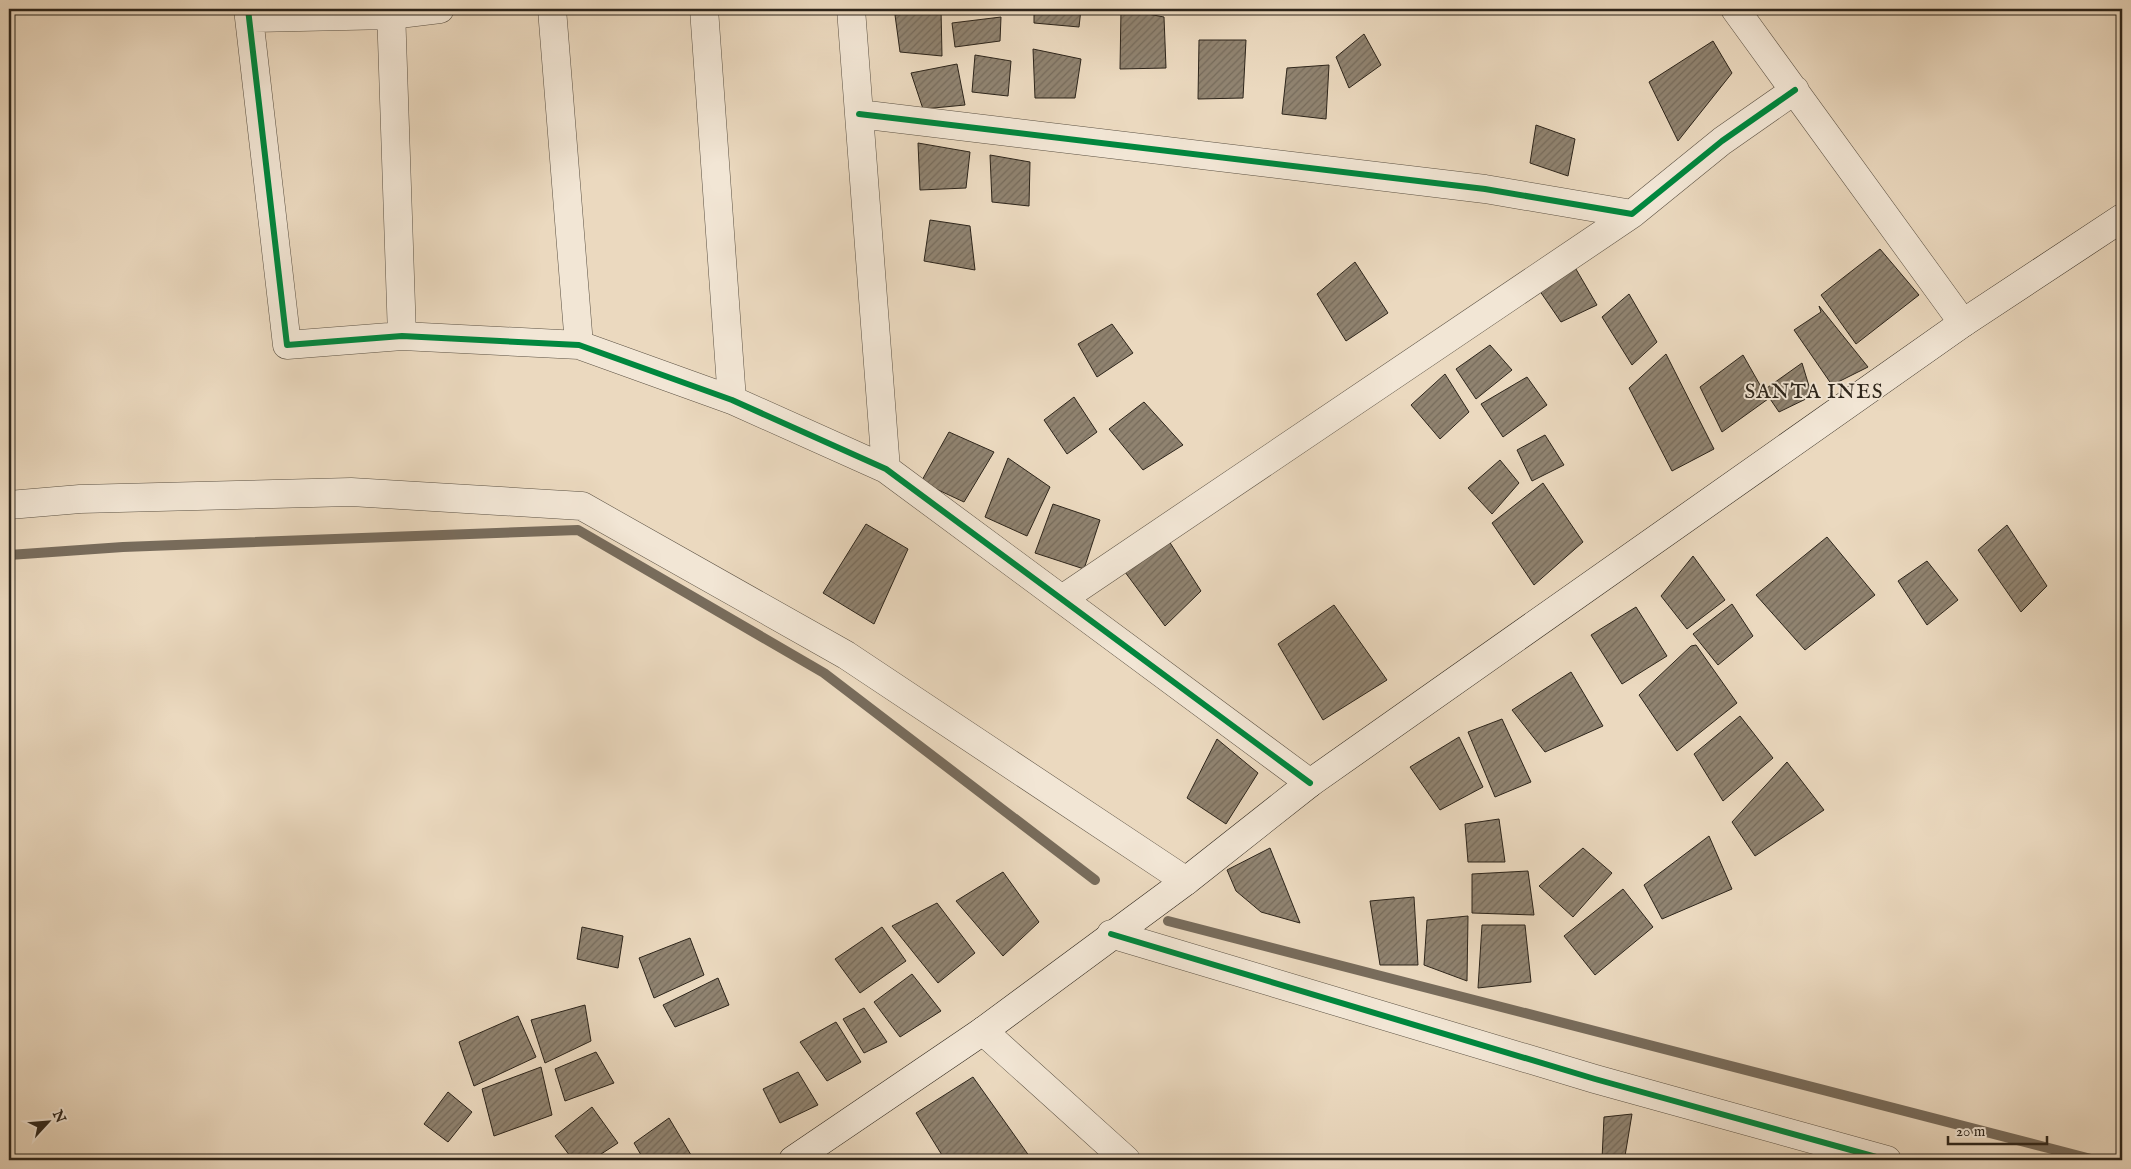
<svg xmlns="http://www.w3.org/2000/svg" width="2131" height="1169" viewBox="0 0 2131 1169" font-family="'IM FELL English',serif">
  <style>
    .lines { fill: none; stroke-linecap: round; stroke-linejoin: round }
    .stream { stroke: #786c5c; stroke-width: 10 }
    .building { fill: url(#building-hatch); stroke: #2d251b }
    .minor-casing { stroke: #5c5244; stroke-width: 29 }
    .secondary-casing { stroke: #2d251b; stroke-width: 29 }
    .minor { stroke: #f2e6d5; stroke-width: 28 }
    .secondary { stroke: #f2e6d5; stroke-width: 28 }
    .cycleway-casing { stroke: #f2e6d5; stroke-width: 9 }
    .cycleway { stroke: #00873e; stroke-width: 6 }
    .labels { text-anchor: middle; stroke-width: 4; stroke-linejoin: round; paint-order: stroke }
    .quarter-label { font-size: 21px; letter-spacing: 1px; fill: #2d251b; stroke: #f2e6d5 }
  </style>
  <defs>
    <pattern id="building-hatch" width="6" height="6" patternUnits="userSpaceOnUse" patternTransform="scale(1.25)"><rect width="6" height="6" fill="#908370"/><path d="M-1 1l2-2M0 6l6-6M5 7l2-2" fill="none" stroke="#766b5b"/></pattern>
  </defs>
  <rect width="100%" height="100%" fill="#ebd9bf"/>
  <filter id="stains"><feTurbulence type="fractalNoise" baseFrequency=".004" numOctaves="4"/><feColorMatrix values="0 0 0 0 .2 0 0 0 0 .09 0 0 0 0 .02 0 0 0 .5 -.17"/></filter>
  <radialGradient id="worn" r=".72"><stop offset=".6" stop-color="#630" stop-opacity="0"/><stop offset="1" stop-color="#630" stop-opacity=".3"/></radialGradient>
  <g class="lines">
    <path class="stream" d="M9,555L123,547L578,530L824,673L1095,880
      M1168,921L2095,1160"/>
  </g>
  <path class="building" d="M941,9L942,56L900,52L895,15Z
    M956,9H1007L956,12Z
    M1034,9H1081L1079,27L1034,23Z
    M1121,9L1164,17L1166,68L1120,69Z
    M1362,9H1465V10L1362,11Z
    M1001,17L1000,41L955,47L952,23Z
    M1364,34L1381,65L1349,88L1336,57Z
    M1199,40H1246L1243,98L1198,99Z
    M1713,41L1732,73L1678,141L1649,82Z
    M1033,49L1081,59L1075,98H1035Z
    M975,55L1011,61L1008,96L972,92Z
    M957,64L965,105L923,109L911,73Z
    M1329,65L1326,119L1282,114L1287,68Z
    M1536,125L1575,139L1568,176L1530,163Z
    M918,143L970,152L966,188L920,190Z
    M990,155L1030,162L1029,206L992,202Z
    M930,220L970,226L975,270L924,261Z
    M1880,249L1919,295L1856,344L1821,295Z
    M1355,262L1388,313L1346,341L1317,294Z
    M1573,264L1597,305L1561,322L1535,284Z
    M1629,294L1657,342L1632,365L1602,317Z
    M1819,306L1868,367L1832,385L1794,330L1821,312Z
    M1112,324L1133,353L1097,377L1078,344Z
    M1490,345L1512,370L1476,399L1456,369Z
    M1666,354L1714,449L1672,471L1629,388Z
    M1743,355L1768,399L1722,432L1700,387Z
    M1802,363L1812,396L1779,412L1764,390Z
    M1445,374L1469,412L1440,439L1411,405Z
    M1527,377L1547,405L1503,437L1481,404Z
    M1074,397L1097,432L1067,454L1044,420Z
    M1144,402L1183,445L1143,470L1109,429Z
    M949,432L994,452L964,502L921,482Z
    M1545,435L1564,465L1532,481L1517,450Z
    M1008,458L1050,487L1027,536L985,517Z
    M1500,460L1519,483L1492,514L1468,488Z
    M1543,483L1583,542L1534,585L1492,523Z
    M1053,504L1100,520L1084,569L1035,553Z
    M866,524L908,549L874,624L823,593Z
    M2007,525L2047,586L2021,612L1978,550Z
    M1827,537L1875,595L1805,650L1756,595Z
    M1167,538L1201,591L1165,626L1122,568Z
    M1693,556L1725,600L1687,629L1661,596Z
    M1927,561L1958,600L1927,625L1898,581Z
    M1732,604L1753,636L1718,665L1693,634Z
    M1334,605L1387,680L1323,720L1278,644Z
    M1636,607L1667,656L1622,684L1591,635Z
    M1696,645L1737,703L1677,751L1639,695L1691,646Z
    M1571,672L1603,726L1545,752L1512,710Z
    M1740,716L1773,758L1723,801L1694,754Z
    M1502,719L1531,782L1495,797L1468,732Z
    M1459,737L1483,787L1440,810L1410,767Z
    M1217,739L1258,773L1226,824L1187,798Z
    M1787,762L1824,810L1755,856L1732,822Z
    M1499,819L1505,862H1468L1465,824Z
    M1709,836L1732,889L1662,919L1644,885Z
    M1270,848L1300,923L1261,912L1236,891L1227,870Z
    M1583,848L1612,873L1573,917L1539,886Z
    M1528,871L1534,915L1472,913V874Z
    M1003,872L1039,922L1003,956L956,901Z
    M1623,889L1653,927L1595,975L1564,936Z
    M1414,897L1418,965H1380L1370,901Z
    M937,903L975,953L938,983L892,926Z
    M1468,916L1467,981L1424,965L1427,920Z
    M1482,925H1525L1531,982L1478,988Z
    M582,927L623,936L618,968L577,959Z
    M882,927L906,961L860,993L835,959Z
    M690,938L704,975L654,998L639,958Z
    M912,974L941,1011L900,1037L874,1002Z
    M718,978L729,1005L675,1027L663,1005Z
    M585,1005L591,1041L545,1063L531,1020Z
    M864,1008L887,1042L864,1053L843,1019Z
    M518,1016L536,1057L474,1086L459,1042Z
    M836,1022L861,1062L827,1081L800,1042Z
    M596,1052L614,1083L565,1101L555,1069Z
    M541,1067L552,1115L494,1136L482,1089Z
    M798,1072L818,1105L780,1123L763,1089Z
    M973,1077L1032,1160H945L916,1113Z
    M448,1092L472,1112L448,1142L424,1124Z
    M592,1107L618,1143L592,1160H573L555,1136Z
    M1632,1114L1625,1156L1602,1159L1604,1117Z
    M669,1118L694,1160H644L634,1143Z"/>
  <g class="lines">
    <defs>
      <path id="minor" d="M248,9L287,345L402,336L579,345L732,400L886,469L1310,783
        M391,9L402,336
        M552,9L579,345
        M704,9L732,400
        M851,9L886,469
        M1735,9L1963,323
        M249,18L391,15L440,9
        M859,114L1485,189L1632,214L1722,141L1795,90
        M9,505L80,499L351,492L582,506L846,655L1186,881
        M1062,599L1632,214
        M1111,934L1595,1079L1887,1160
        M983,1031L1126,1160"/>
      <path id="secondary" d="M793,1160L983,1031L1186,881L1310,783L1963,323L2122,218"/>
    </defs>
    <use href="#minor" class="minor-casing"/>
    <use href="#secondary" class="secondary-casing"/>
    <use href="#minor" class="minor"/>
    <use href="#secondary" class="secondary"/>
    <defs>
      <path id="cycleway" d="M248,9L287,345L402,336L579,345L732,400L886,469L1310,783
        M859,114L1485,189L1632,214L1722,141L1795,90
        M1111,934L1595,1079L1887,1160"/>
    </defs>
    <use href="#cycleway" class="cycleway-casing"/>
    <use href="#cycleway" class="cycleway"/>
  </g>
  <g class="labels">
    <g class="quarter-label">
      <text x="1814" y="398">SANTA INES</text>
    </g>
  </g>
  <rect width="2131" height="1169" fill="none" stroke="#ebd9bf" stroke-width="30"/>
  <rect x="10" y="10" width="2111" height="1149" fill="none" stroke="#2d251b" stroke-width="2.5"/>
  <rect x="15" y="15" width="2101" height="1139" fill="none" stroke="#2d251b"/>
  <g transform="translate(48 1122) rotate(64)" stroke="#f2e6d5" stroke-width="4" paint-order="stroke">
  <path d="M0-4L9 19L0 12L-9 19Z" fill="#2d251b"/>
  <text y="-8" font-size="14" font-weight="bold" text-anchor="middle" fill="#2d251b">N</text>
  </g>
  <path d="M1948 1136v8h99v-8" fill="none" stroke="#2d251b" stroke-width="2.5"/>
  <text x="1956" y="1136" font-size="15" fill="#2d251b" stroke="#f2e6d5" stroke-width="4" paint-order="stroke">20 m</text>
  <rect width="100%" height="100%" filter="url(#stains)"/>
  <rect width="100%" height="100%" fill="url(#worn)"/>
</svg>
